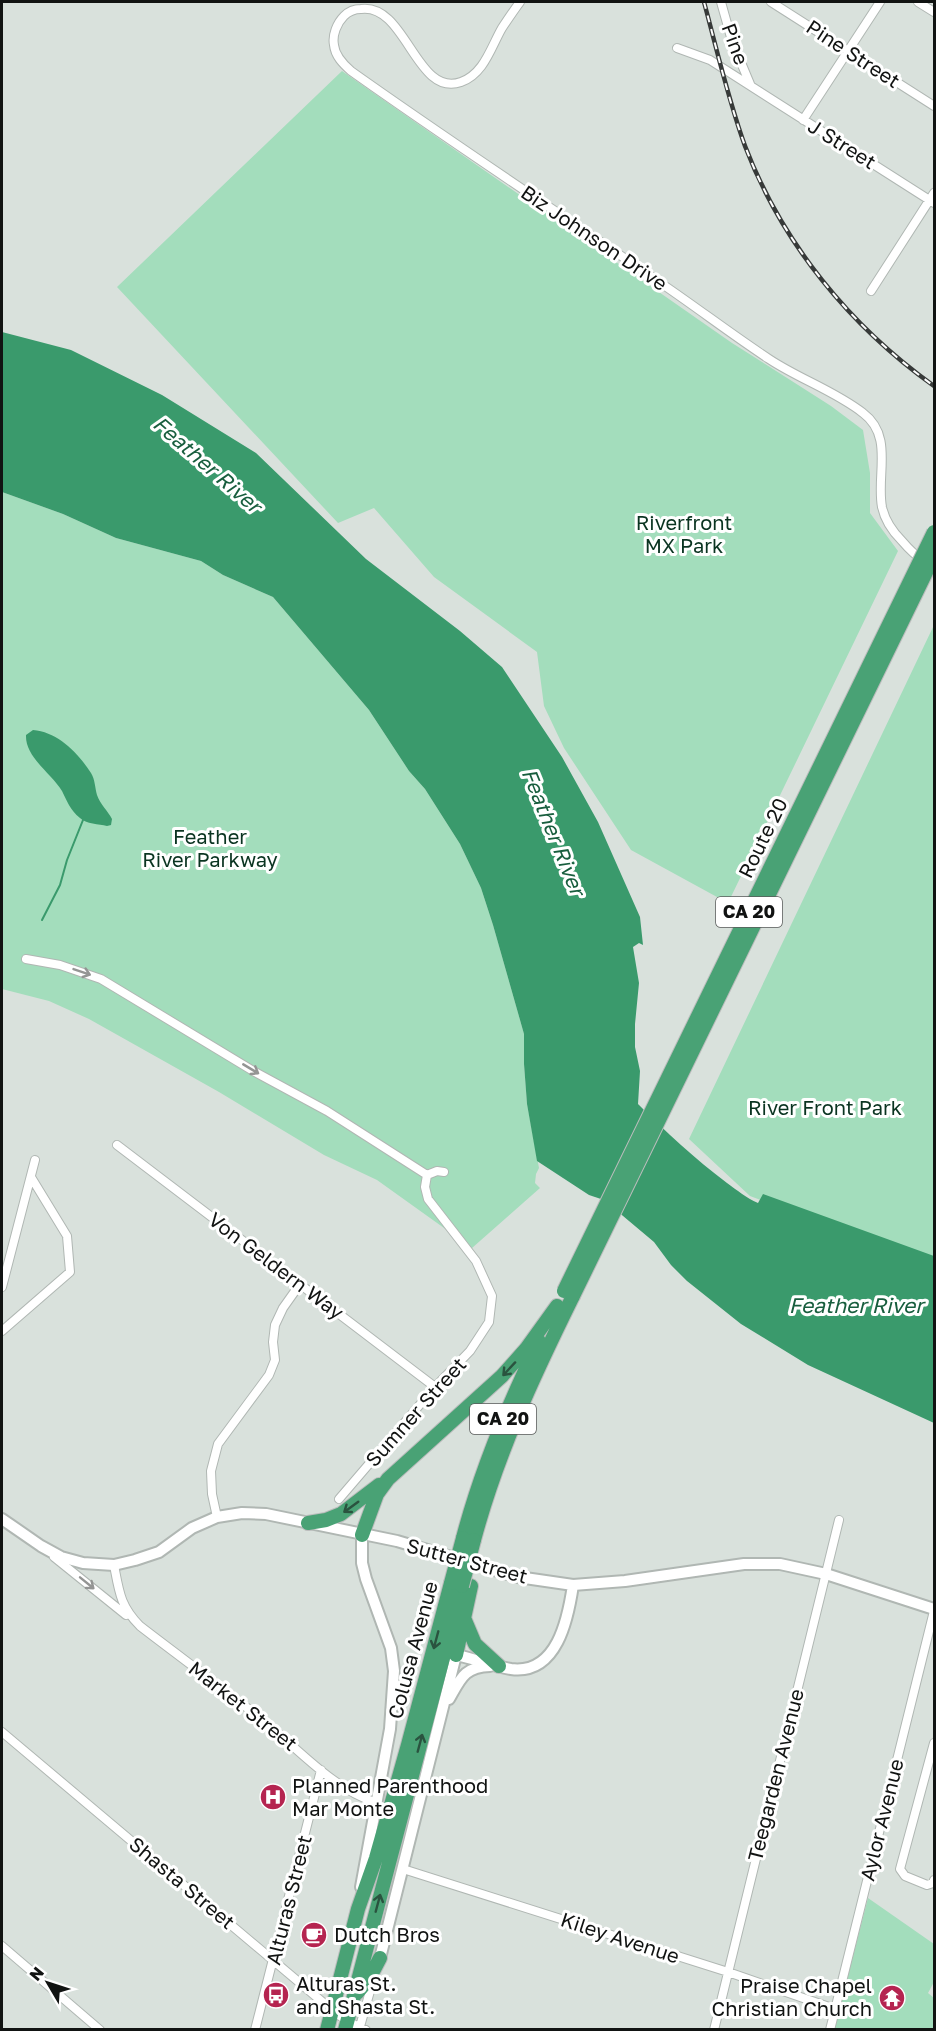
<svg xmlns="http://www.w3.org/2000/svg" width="936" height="2031" viewBox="0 0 936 2031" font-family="'Golos Text',sans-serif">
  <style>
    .green { fill: #a3ddbc }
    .water { fill: #3a9a6c }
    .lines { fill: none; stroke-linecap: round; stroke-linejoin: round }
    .stream { stroke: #3a9a6c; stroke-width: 2 }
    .street-casing { stroke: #b0b7b3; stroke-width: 10 }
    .secondary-casing { stroke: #b0b7b3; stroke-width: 14 }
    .highway-casing { stroke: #bcbdbd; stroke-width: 16 }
    .street { stroke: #fff; stroke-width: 8 }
    .secondary { stroke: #fff; stroke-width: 10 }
    .highway { stroke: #49a275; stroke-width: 14 }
    .rail-casing { stroke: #373a39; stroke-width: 4.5 }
    .rail { stroke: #fff; stroke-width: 2; stroke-dasharray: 7; stroke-linecap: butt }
    .highway-bridge-casing { stroke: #bcbdbd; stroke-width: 16; stroke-linecap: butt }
    .highway-bridge { stroke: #49a275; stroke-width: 14 }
    .oneway { stroke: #949594 }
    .oneway2 { stroke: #2a533f }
    .labels { text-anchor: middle; stroke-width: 6; stroke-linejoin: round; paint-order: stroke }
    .shield { fill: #fff; stroke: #585a59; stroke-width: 1.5 }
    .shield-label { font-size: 18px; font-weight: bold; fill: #111312 }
    .street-label { font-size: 20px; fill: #111312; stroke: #fff }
    .park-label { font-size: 20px; fill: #0a3421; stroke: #fff }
    .poi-label { font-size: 20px; fill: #111312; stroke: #fff; text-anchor: start }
    .water-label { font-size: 21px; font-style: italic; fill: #185e3e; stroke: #fff }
  </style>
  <rect width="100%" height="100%" fill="#d9e1dc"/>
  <path class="green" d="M342,71L732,343L831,406L863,430L870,473V513L898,551L728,903L631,850L564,748L544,706L537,652L434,577L374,508L338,523L117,287Z
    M2,492L63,514L116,538L201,561L223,575L273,597L369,710L409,771L425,789L460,844L481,888L493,925L524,1034V1064L527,1104L539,1168L536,1174L535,1183L540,1188L472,1248L377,1180L324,1155L219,1092L89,1019L49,1001L2,989Z
    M934,625V1264L750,1196L689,1139Z
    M868,1898L934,1944V1982L928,1993L934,1998V2029L834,2030Z"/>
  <path class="water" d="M2,332L71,350L162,395L256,453L366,559L460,631L502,667L562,757L598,822L640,917L643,945L639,943L633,947L639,983L635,1024V1047L640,1071L638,1104C666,1132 695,1159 727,1183C737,1190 746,1198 758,1203L763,1194L934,1256V1423L808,1365L741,1324L687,1281L671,1265L654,1242L604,1200L589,1195L537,1161L527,1104L524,1064V1034L493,925L481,888L460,844L425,789L409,771L369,710L273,597L223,575L201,561L116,538L63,514L2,492Z
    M33,730C58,732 78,753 91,773C95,779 95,788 97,795C100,804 108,811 112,819L111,825L107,826C99,824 86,824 80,818C70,810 67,801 62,791C51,773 25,757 26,735Z"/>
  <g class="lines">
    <path class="stream" d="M42,920L60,885L67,860L83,820"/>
    <defs>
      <path id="street" d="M520,2C514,10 508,19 502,28C491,47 484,74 461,82C416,98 406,3 361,9C355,9 349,11 344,16C337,23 332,35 334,45C335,56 343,64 351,71C455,145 561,214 665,286C700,310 734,336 769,359C799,379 835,391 863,413C894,436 876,475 882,507C885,521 892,531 902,541C908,548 914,555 922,559
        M721,2L732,41L750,84
        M771,2L934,106
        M918,2L934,12
        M677,48L710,60L934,203
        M803,120L880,2
        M871,291L934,193
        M26,959L60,965L101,979L255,1072L327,1111L427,1175
        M117,1145L435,1387
        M427,1175L437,1171L444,1172
        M2,1287L35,1160
        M2,1331L70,1272L67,1236L31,1177
        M339,1499L435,1387L470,1351L489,1322L492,1296L476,1261L428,1199L425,1187L427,1175
        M217,1517L212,1494L211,1471L218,1444L269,1375L275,1360L273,1342L275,1325L283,1308L300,1284
        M54,1557L126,1615
        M114,1565C119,1591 120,1606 140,1626C180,1657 222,1687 261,1719C298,1748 331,1788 377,1803
        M2,1732L332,2010L347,2021L366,2030
        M934,1743L900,1869L905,1876L927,1885L933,1883L934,1880
        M403,1869L728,1972L835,2009
        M2,1946L100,2030
        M255,2030L321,1770
        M359,2030L374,1977
        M714,2030L839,1520
        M830,2030L934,1611"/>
      <path id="secondary" d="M2,1519L41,1546L61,1557L83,1563L114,1565L135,1560L159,1552L192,1528L217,1517L242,1513L266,1514L397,1541L518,1577L573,1585L625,1581L744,1564H780L826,1574L934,1609
        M449,1699C461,1678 464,1667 490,1666
        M361,1887L390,1729L394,1671L391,1648L366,1579L362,1563V1535
        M380,1958L456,1655C475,1659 493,1666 511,1669C557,1675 568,1619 573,1585"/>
      <path id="highway" d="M308,1523L326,1520L341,1514L379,1485
        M362,1535L377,1494L388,1479L502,1376L526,1349L557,1306
        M463,1538C481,1469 508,1405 539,1341
        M474,1540C497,1454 534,1375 573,1296
        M464,1618L475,1644L499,1666
        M456,1655L471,1586
        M357,1993L369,1979L380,1958
        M327,2030L358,1909L376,1858L408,1745L451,1583
        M345,2030L462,1586"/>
    </defs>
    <use href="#street" class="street-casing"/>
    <use href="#secondary" class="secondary-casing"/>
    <use href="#highway" class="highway-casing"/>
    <use href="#street" class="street"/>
    <use href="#secondary" class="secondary"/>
    <use href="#highway" class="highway"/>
    <defs>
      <path id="rail" d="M704,2C717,50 728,99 745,146C782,243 850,326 934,386"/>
    </defs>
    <use href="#rail" class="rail-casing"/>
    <use href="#rail" class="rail"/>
    <defs>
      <path id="highway-bridge" d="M564,1291L934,532
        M573,1296L934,556
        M451,1583L463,1538
        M462,1586L474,1540"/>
    </defs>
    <use href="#highway-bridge" class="highway-bridge-casing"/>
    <use href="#highway-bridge" class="highway-bridge"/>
  </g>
  <defs><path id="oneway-shaft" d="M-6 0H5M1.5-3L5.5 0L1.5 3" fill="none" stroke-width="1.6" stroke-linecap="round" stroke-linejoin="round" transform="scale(1.5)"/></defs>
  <g class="oneway">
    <use href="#oneway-shaft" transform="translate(82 972) rotate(19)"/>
    <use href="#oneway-shaft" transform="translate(251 1069) rotate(31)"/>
    <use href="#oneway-shaft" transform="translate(87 1583) rotate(39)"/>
  </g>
  <g class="oneway2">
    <use href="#oneway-shaft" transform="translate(509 1369) rotate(133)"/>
    <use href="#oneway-shaft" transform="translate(351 1507) rotate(144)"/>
    <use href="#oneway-shaft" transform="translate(436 1640) rotate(105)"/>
    <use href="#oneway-shaft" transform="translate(420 1743) rotate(-75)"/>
    <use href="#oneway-shaft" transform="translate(378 1903) rotate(-75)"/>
  </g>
  <defs>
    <symbol id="hospital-disc" viewBox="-11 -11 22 22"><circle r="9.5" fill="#b52450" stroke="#fff"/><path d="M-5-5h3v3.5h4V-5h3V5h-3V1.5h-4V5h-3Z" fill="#fff"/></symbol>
    <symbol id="cafe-disc" viewBox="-11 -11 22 22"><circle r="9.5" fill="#b52450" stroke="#fff"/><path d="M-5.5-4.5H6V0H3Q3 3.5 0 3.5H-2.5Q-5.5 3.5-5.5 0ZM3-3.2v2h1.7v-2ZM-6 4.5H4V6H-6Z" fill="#fff"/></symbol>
    <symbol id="bus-disc" viewBox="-11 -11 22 22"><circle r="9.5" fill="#b52450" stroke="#fff"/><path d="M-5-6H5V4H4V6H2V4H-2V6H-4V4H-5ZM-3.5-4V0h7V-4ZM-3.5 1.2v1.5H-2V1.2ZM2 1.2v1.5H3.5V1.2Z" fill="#fff"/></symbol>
    <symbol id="temple-disc" viewBox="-11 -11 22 22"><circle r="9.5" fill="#b52450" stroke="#fff"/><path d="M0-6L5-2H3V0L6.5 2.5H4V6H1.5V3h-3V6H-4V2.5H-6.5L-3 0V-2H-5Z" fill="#fff"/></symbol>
  </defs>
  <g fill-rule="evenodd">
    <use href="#hospital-disc" x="258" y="1782" width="30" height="30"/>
    <use href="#cafe-disc" x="299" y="1920" width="30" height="30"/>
    <use href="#bus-disc" x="261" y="1980" width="30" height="30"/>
    <use href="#temple-disc" x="877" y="1983" width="30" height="30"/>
  </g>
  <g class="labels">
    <g class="shield">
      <rect x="716" y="897" width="66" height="30" rx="4.5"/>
      <rect x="470" y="1404" width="66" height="30" rx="4.5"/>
    </g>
    <g class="shield-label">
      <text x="749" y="918">CA 20</text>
      <text x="503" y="1425">CA 20</text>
    </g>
    <g class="street-label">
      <text transform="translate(735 44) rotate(70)" y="7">Pine</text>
      <text transform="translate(853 54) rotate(33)" y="7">Pine Street</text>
      <text transform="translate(842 144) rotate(32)" y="7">J Street</text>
      <text transform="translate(594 238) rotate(34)" y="7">Biz Johnson Drive</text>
      <text transform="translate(763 838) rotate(-64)" y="7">Route 20</text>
      <text transform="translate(276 1266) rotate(37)" y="7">Von Geldern Way</text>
      <text transform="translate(416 1412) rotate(-48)" y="7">Sumner Street</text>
      <text transform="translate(467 1561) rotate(15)" y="7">Sutter Street</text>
      <text transform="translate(413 1650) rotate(-75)" y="7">Colusa Avenue</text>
      <text transform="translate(243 1706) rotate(38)" y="7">Market Street</text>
      <text transform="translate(776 1775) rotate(-76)" y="7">Teegarden Avenue</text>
      <text transform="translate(882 1820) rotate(-76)" y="7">Aylor Avenue</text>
      <text transform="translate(182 1883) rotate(40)" y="7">Shasta Street</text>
      <text transform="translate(289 1900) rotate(-76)" y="7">Alturas Street</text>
      <text transform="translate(620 1938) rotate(18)" y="7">Kiley Avenue</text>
    </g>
    <g class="park-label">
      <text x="684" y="530">Riverfront<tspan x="684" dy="23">MX Park</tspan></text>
      <text x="210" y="844">Feather<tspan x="210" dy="23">River Parkway</tspan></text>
      <text x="825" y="1115">River Front Park</text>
    </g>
    <g class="poi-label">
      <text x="292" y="1793">Planned Parenthood<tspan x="292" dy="23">Mar Monte</tspan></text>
      <text x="334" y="1942">Dutch Bros</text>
      <text x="296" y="1991">Alturas St.<tspan x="296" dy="23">and Shasta St.</tspan></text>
      <text x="872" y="1993" text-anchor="end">Praise Chapel<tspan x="872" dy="23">Christian Church</tspan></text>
    </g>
    <g class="water-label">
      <text transform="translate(207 465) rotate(41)" y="7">Feather River</text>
      <text transform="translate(553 832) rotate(68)" y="7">Feather River</text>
      <text x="856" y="1313">Feather River</text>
    </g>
  </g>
  <rect width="936" height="2031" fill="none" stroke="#111312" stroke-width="6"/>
  <g transform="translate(48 1983) rotate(309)" stroke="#ffffff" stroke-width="4.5" paint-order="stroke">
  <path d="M0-4.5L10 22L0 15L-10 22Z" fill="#111312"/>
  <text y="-9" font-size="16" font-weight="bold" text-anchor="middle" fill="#111312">N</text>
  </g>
</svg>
